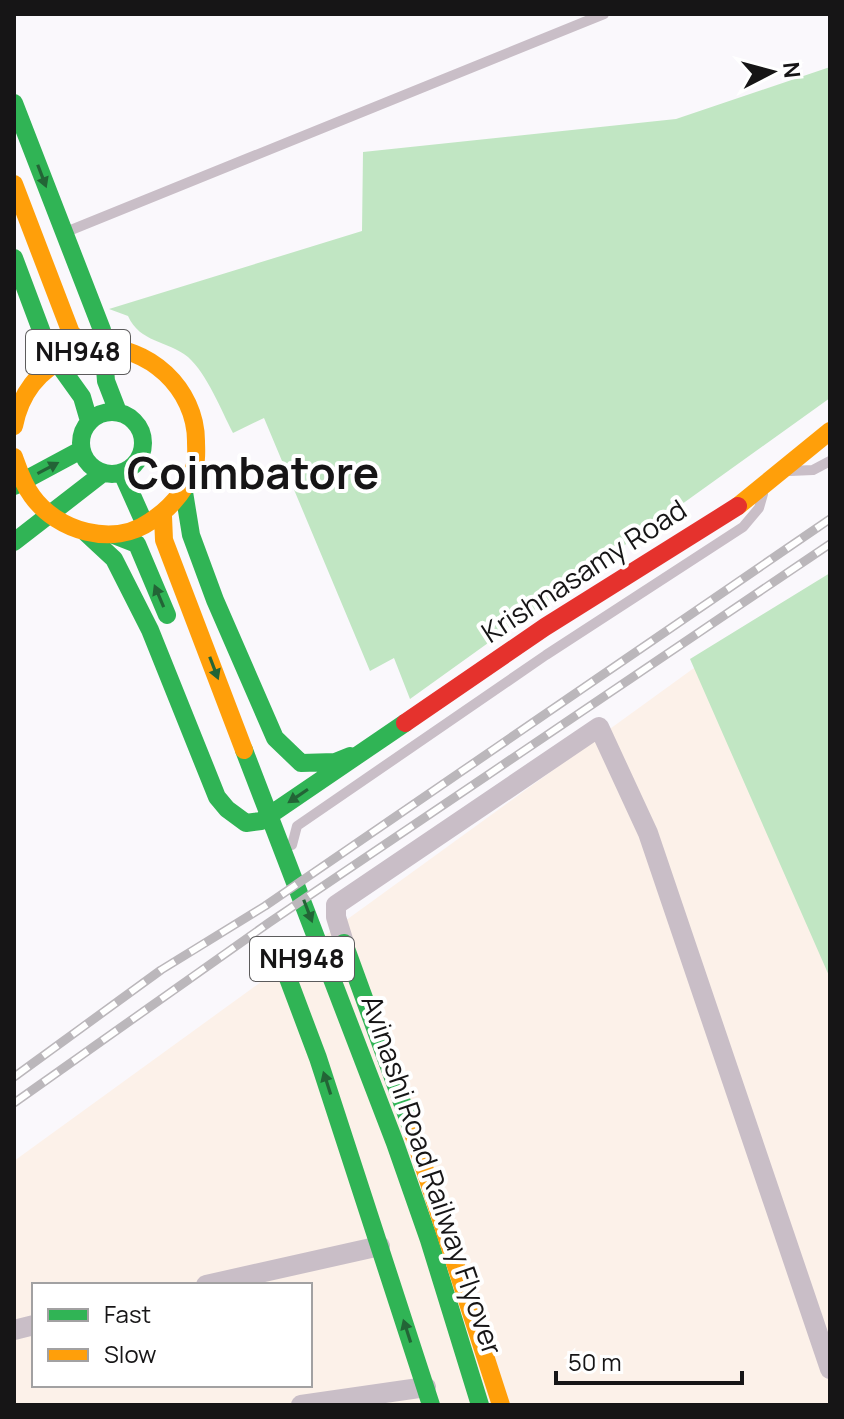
<svg xmlns="http://www.w3.org/2000/svg" width="844" height="1419" viewBox="0 0 844 1419" font-family="Manrope,sans-serif">
  <style>
    .commercial { fill: #fcf1e9; fill-rule: evenodd }
    .forest { fill: #c1e6c3 }
    .lines { fill: none; stroke-linecap: round; stroke-linejoin: round }
    .lane { stroke: #c9bec7; stroke-width: 10 }
    .street { stroke: #c9bec7; stroke-width: 20 }
    .fast { stroke: #30b455; stroke-width: 18 }
    .slow { stroke: #ff9f0a; stroke-width: 18 }
    .jam { stroke: #e5322d; stroke-width: 18 }
    .rail-casing { stroke: #bbb7bb; stroke-width: 9 }
    .rail { stroke: #fff; stroke-width: 6; stroke-dasharray: 18; stroke-linecap: butt }
    .oneway { fill: #236436 }
    .labels { text-anchor: middle; stroke-width: 8; stroke-linejoin: round; paint-order: stroke }
    .shield { fill: #fff; stroke: #5c5b5c; stroke-width: 2 }
    .shield-label { font-size: 26px; font-weight: bold; fill: #161516 }
    .street-label { font-size: 28px; fill: #161516; stroke: #fff }
    .town-label { font-size: 44px; font-weight: bold; fill: #161516; stroke: #fff }
  </style>
  <rect width="100%" height="100%" fill="#faf8fc"/>
  <path class="commercial" d="M778,607L830,722V1405H14V1161ZM34,1285H310V1385H34Z"/>
  <path class="forest" d="M830,67V398L410,699L394,658L370,671L264,418L233,433C221,410 207,374 188,357C167,340 140,343 128,316L109,309L362,231L363,152L676,119Z
    M830,573V978L690,659Z"/>
  <g class="lines">
    <path class="lane" d="M66,232L604,14
      M790,471L813,470L830,461
      M292,845L297,826L546,655L743,527L759,508L763,494"/>
    <path class="street" d="M344,943L336,917V905L599,727L648,833L830,1369
      M206,1285L380,1246
      M14,1330L34,1325
      M301,1405L426,1387"/>
    <path class="fast" d="M14,103L102,330L106,381L118,412
      M14,258L44,338L54,358L82,397L89,421
      M81 443a31 31 0 1 1 62 0a31 31 0 1 1-62 0Z
      M122,473L143,520
      M14,486L81,450
      M184,492L191,535L215,600L275,738L301,763L335,762L350,756
      M86,533L114,559L150,630L217,797L227,809L246,823L261,821L405,723
      M114,535L137,544L167,615
      M14,542L103,473
      M244,750L395,1143L429,1240L480,1405
      M411,1127L344,943L286,973L318,1058L431,1405"/>
    <path class="slow" d="M14,184L71,333L89,349
      M14,426C20,395 38,369 68,358C77,354 87,348 97,348C148,344 196,389 196,441C196,448 197,457 195,465C187,489 172,507 151,521C113,548 57,531 32,496C23,484 19,471 14,457
      M738,506L830,431
      M163,516L164,540L244,750
      M411,1127L501,1405"/>
    <path class="jam" d="M405,723L545,627L738,506"/>
    <defs>
      <path id="rail" d="M14,1077L161,970L265,906L830,519
        M14,1103L270,922L830,544"/>
    </defs>
    <use href="#rail" class="rail-casing"/>
    <use href="#rail" class="rail"/>
  </g>
  <defs><path id="oneway-solid" d="M-6-.8H1V-3.2L6.5 0L1 3.2V.8H-6Z" transform="scale(2)"/></defs>
  <g class="oneway">
    <use href="#oneway-solid" transform="translate(42 176) rotate(69)"/>
    <use href="#oneway-solid" transform="translate(48 468) rotate(-28)"/>
    <use href="#oneway-solid" transform="translate(159 596) rotate(-113)"/>
    <use href="#oneway-solid" transform="translate(214 668) rotate(69)"/>
    <use href="#oneway-solid" transform="translate(298 796) rotate(146)"/>
    <use href="#oneway-solid" transform="translate(308 911) rotate(69)"/>
    <use href="#oneway-solid" transform="translate(327 1083) rotate(-108)"/>
    <use href="#oneway-solid" transform="translate(407 1331) rotate(-108)"/>
  </g>
  <g class="labels">
    <g class="shield">
      <rect x="26" y="330" width="104" height="44" rx="6"/>
      <rect x="250" y="937" width="104" height="44" rx="6"/>
    </g>
    <g class="shield-label">
      <text x="78" y="361">NH948</text>
      <text x="302" y="968">NH948</text>
    </g>
    <g class="street-label">
      <text transform="translate(584 571) rotate(-33)" y="10">Krishnasamy Road</text>
      <text transform="translate(432 1175) rotate(71)" y="10">Avinashi Road Railway Flyover</text>
    </g>
    <g class="town-label">
      <text x="253" y="489">Coimbatore</text>
    </g>
  </g>
  <rect width="844" height="1419" fill="none" stroke="#161516" stroke-width="32"/>
  <rect x="32" y="1283" width="280" height="104" fill="#ffffff" stroke="#a2a1a2" stroke-width="2"/>
  <rect x="48" y="1309" width="40" height="12" fill="#30b455" stroke="#a2a1a2" stroke-width="2"/>
  <text x="104" y="1323" font-size="24" fill="#161516">Fast</text>
  <rect x="48" y="1349" width="40" height="12" fill="#ff9f0a" stroke="#a2a1a2" stroke-width="2"/>
  <text x="104" y="1363" font-size="24" fill="#161516">Slow</text>
  <g transform="translate(772 72) rotate(84)" stroke="#ffffff" stroke-width="6" paint-order="stroke">
  <path d="M0-6L14 30L0 20L-14 30Z" fill="#161516"/>
  <text y="-12" font-size="22" font-weight="bold" text-anchor="middle" fill="#161516">N</text>
  </g>
  <path d="M556 1371v12h186v-12" fill="none" stroke="#161516" stroke-width="4"/>
  <text x="568" y="1371" font-size="24" fill="#161516" stroke="#ffffff" stroke-width="6" paint-order="stroke">50 m</text>
</svg>
